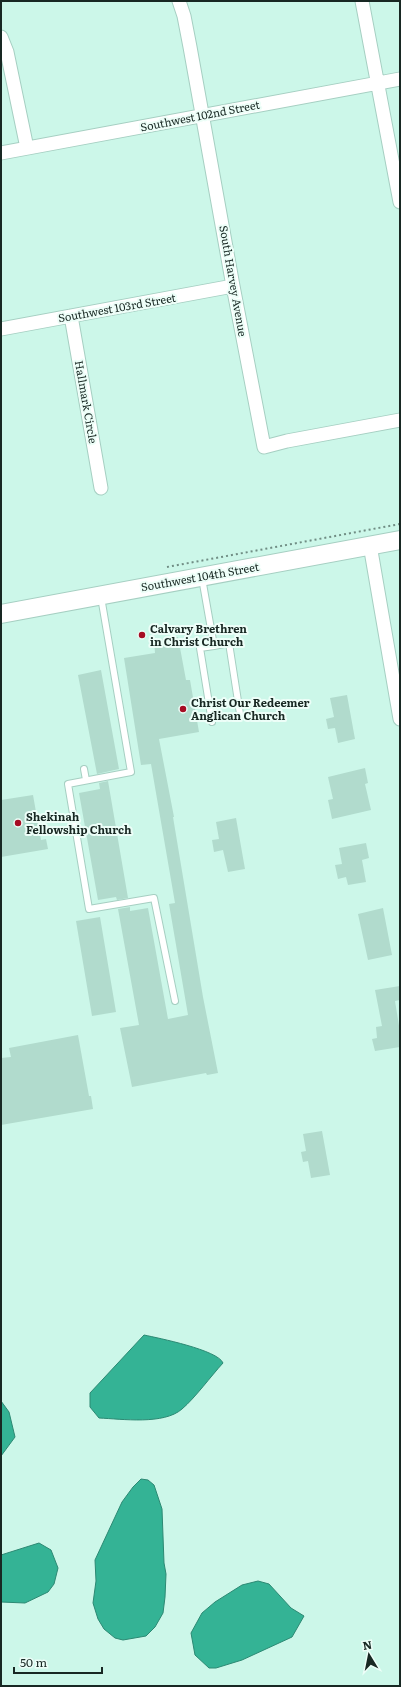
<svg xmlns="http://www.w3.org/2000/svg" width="401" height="1687" viewBox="0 0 401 1687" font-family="Literata,serif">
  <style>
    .water { fill: #34b395; stroke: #2c8973 }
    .building { fill: #b1dbcd }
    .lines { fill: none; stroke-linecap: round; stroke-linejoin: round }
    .service-casing { stroke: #a6cfc2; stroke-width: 8 }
    .minor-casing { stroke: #a6cfc2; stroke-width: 15 }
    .secondary-casing { stroke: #a6cfc2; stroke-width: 20 }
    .path { stroke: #708d84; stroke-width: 2; stroke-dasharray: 2 3; stroke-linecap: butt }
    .service { stroke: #fff; stroke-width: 6 }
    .minor { stroke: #fff; stroke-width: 13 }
    .secondary { stroke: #fff; stroke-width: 18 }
    .poi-dot { fill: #a60c23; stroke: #edfef8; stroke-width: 1.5 }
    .labels { text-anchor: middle; stroke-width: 4; stroke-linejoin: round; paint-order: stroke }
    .street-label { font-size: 11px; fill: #182823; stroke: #edfef8 }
    .poi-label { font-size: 11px; font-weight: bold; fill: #182823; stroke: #edfef8; text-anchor: start }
  </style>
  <rect width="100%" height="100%" fill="#ccf7e9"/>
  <path class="water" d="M144,1335C158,1338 218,1350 223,1363C211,1376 195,1398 182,1409C164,1425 122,1419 99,1418L90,1407V1393Z
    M1,1401L9,1412L15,1437L1,1456Z
    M141,1479L148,1480L154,1485L162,1509L164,1563L166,1574L165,1597L163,1613L155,1627L146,1636L123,1640L115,1638L104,1629L98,1619L93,1603L96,1581L95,1560L122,1502L133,1487Z
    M39,1543L51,1550L58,1568L54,1584L48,1592L25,1603L1,1602V1555Z
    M258,1581L269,1584L291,1608L304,1616L292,1637L242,1660L216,1668H209L195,1655L191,1633L202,1613L215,1602L242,1585Z"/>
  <path class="building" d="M178,637L186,680H190L199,732L159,739L174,817H173L203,997L218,1073L207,1075L206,1073L132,1087L120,1028L139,1025L118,909L130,907V911L148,908L168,1019L188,1015L169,904L175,903L151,764L141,765L124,658L155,653L154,641Z
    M101,670L119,769L97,774L78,675Z
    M347,695L355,739L338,743L335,728L328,729L326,719L334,717L330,698Z
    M365,768L368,783L365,784L371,810L332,819L328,800L333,799L328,777Z
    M108,781L128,898L117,900L116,897L98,900L79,793L100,789L99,783Z
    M33,795L41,840L46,839L48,849L1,857V800Z
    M236,818L245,869L228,872L223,850L214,852L212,840L219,839L216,822Z
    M366,843L369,858L362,860L366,882L348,885L346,877L338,879L335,865L342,864L339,848Z
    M383,908L392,955L368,960L358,914Z
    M100,917L116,1012L92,1016L76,921Z
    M400,986V1000L395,1001L400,1032V1047L375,1051L372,1039L377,1038L376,1027L382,1026L375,990Z
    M78,1035L89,1096H91L93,1109L1,1125V1058L11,1057L9,1048Z
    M322,1131L330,1175L311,1178L308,1161L303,1162L301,1152L306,1151L303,1134Z"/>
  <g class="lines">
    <defs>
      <path id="service" d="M202,578L214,646L229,643L240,714
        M101,597L131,772L68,784L89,909L154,898L175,1001
        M212,722L200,648L214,646
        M84,769L86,780"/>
      <path id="minor" d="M179,1L184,16L190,47L233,286L264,447L287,441L400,420
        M362,1L400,202
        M1,37L7,52L27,148
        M1,153L400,79
        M71,316L101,488
        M1,329L233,286
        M370,545L400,719"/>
      <path id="secondary" d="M1,614L400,540"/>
    </defs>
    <use href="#service" class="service-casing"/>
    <use href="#minor" class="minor-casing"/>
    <use href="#secondary" class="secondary-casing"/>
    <path class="path" d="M167,567L400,524"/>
    <use href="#service" class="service"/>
    <use href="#minor" class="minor"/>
    <use href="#secondary" class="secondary"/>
  </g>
  <g class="poi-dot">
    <circle cx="142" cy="635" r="4"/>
    <circle cx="183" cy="709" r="4"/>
    <circle cx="18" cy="823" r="4"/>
  </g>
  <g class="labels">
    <g class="street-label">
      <text transform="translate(200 116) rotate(-11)" y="4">Southwest 102nd Street</text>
      <text transform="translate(233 281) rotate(80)" y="4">South Harvey Avenue</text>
      <text transform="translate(117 308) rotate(-10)" y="4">Southwest 103rd Street</text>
      <text transform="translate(86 402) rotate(80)" y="4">Hallmark Circle</text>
      <text transform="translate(200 577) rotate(-10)" y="4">Southwest 104th Street</text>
    </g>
    <g class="poi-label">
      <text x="150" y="633">Calvary Brethren<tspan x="150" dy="13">in Christ Church</tspan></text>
      <text x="191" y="707">Christ Our Redeemer<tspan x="191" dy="13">Anglican Church</tspan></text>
      <text x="26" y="821">Shekinah<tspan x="26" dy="13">Fellowship Church</tspan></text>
    </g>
  </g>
  <rect width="401" height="1687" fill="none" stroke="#182823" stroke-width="4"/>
  <g transform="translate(369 1655) rotate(350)" stroke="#edfef8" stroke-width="3" paint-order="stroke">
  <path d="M0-3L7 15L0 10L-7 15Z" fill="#182823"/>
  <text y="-6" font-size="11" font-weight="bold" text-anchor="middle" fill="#182823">N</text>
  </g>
  <path d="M14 1667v6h88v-6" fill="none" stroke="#182823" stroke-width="2"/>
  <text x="20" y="1667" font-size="12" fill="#182823" stroke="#edfef8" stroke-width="3" paint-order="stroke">50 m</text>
</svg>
